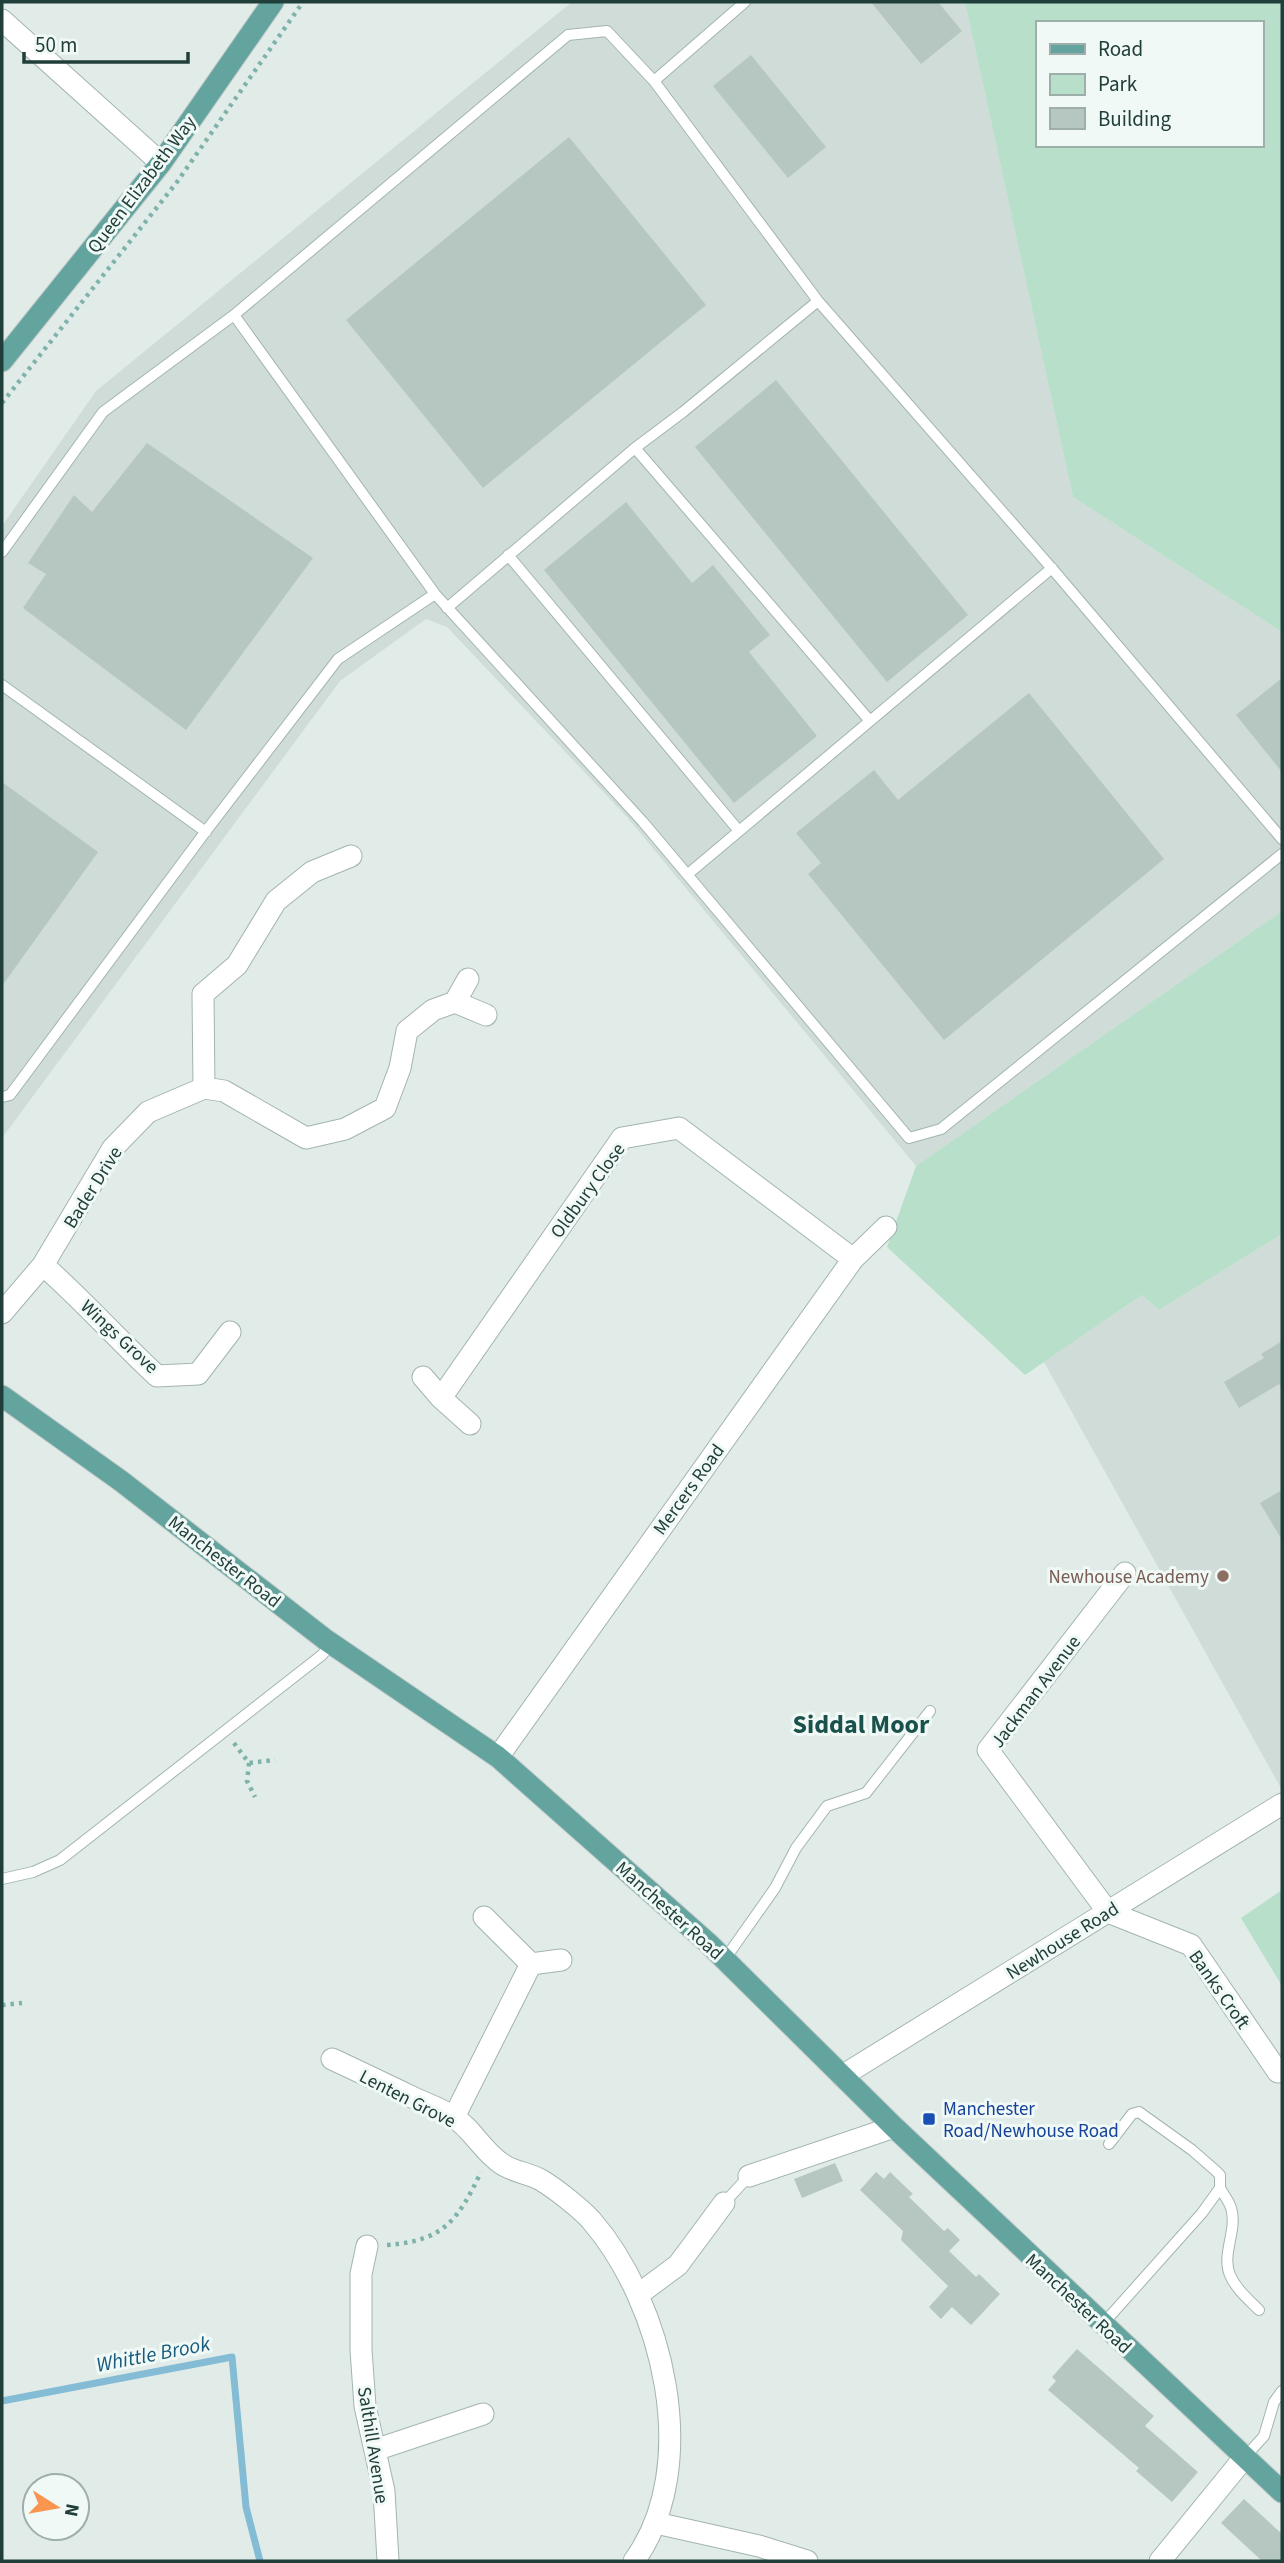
<svg xmlns="http://www.w3.org/2000/svg" width="1284" height="2563" viewBox="0 0 1284 2563" font-family="'Source Sans 3',sans-serif">
  <style>
    .built { fill: #cfdcd8 }
    .green { fill: #b8dfc9; fill-rule: evenodd }
    .lines { fill: none; stroke-linecap: round; stroke-linejoin: round }
    .stream { stroke: #85bcd5; stroke-width: 7 }
    .building { fill: #b6c7c2 }
    .service-casing { stroke: #a3b4b1; stroke-width: 12 }
    .minor-casing { stroke: #a3b4b1; stroke-width: 23 }
    .primary-casing { stroke: #c1c9c8; stroke-width: 23 }
    .path { stroke: #7fb2aa; stroke-width: 4.5; stroke-dasharray: 3.5 5; stroke-linecap: butt }
    .service { stroke: #fff; stroke-width: 10 }
    .minor { stroke: #fff; stroke-width: 21 }
    .primary { stroke: #63a49e; stroke-width: 21 }
    .education-dot { fill: #8d6e63; stroke: #f1f9f6; stroke-width: 2.5 }
    .transit-dot { fill: #1a4fb4; stroke: #f1f9f6; stroke-width: 2.5 }
    .labels { text-anchor: middle; stroke-width: 6; stroke-linejoin: round; paint-order: stroke }
    .street-label { font-size: 19px; fill: #203e3a; stroke: #f1f9f6 }
    .education-label { font-size: 19px; fill: #785e54; stroke: #f1f9f6; text-anchor: end }
    .transit-label { font-size: 19px; fill: #164399; stroke: #f1f9f6; text-anchor: start }
    .water-label { font-size: 21px; font-style: italic; fill: #175c7d; stroke: #f1f9f6 }
    .district-label { font-size: 26px; font-weight: bold; fill: #1b514c; stroke: #f1f9f6 }
  </style>
  <rect width="100%" height="100%" fill="#e1ece9"/>
  <path class="built" d="M572,2H965L1073,497L1282,632V911L916,1166L627,817L447,627L426,619L340,681L2,1138V526L96,391Z
    M1282,1234V1790L1044,1362L1142,1295L1159,1310Z"/>
  <path class="green" d="M965,2H1282V632L1073,497ZM1037,23H1261V145H1037Z
    M1282,911V1234L1159,1310L1142,1295L1025,1375L887,1247L916,1166Z
    M1282,1890V1986L1241,1918Z"/>
  <g class="lines">
    <path class="stream" d="M2,2401L232,2357L246,2507L260,2561"/>
  </g>
  <path class="building" d="M871,2H938L962,31L921,64Z
    M751,55L826,147L788,178L713,86Z
    M569,137L706,305L483,488L346,320Z
    M776,380L968,615L887,682L695,447Z
    M147,443L313,558L186,730L23,608L46,574L28,563L74,495L92,512Z
    M626,502L692,583L713,565L770,635L749,652L817,736L734,803L544,570Z
    M1282,678V772L1236,715Z
    M1029,693L1164,859L944,1040L808,874L821,863L796,833L874,770L898,800Z
    M2,782L98,852L2,986Z
    M1282,1341V1389L1279,1384L1239,1408L1224,1382L1264,1358L1261,1354Z
    M1282,1490V1540L1260,1503Z
    M835,2163L843,2181L802,2198L794,2179Z
    M876,2172L884,2179L890,2172L913,2194L909,2197L944,2231L948,2228L960,2240L949,2251L976,2277L979,2274L1000,2294L971,2325L952,2307L941,2319L929,2307L948,2286L901,2240L903,2231L860,2190Z
    M1077,2349L1154,2416L1145,2426L1198,2472L1172,2502L1136,2471L1139,2468L1048,2390L1056,2381L1052,2377Z
    M1244,2499L1282,2534V2561H1262L1221,2523Z"/>
  <g class="lines">
    <defs>
      <path id="service" d="M654,81L745,2
        M234,315L435,594L643,822L909,1138L941,1129L1282,854
        M635,448L870,721
        M2,552L103,412L234,315L568,35L607,31L654,81L818,301L1055,572L1282,839
        M508,555L739,831
        M447,608L635,448L683,412L818,301
        M2,685L206,832
        M688,874L1052,568
        M2,1097L10,1095L203,835L338,659L435,594
        M2,1879L33,1872L60,1860L322,1655L331,1644
        M725,1959L775,1888L796,1848L827,1806L866,1793L930,1711
        M1220,2188C1223,2194 1229,2201 1231,2208C1238,2230 1221,2254 1230,2275C1236,2289 1248,2299 1259,2310
        M724,2203L749,2176
        M1102,2325L1202,2213L1220,2188V2175L1216,2171L1192,2150L1139,2112L1132,2114L1109,2144
        M1244,2458L1264,2436L1274,2402L1282,2391"/>
      <path id="minor" d="M2,20L161,163
        M455,1002L468,979
        M204,1088L203,994L237,965L276,901L312,872L351,856
        M43,1265C83,1300 118,1340 157,1376L198,1374L230,1332
        M2,1313L43,1265L113,1148L148,1112L204,1088L224,1091L306,1138L345,1129L385,1108L400,1068L407,1031L433,1010L455,1002L486,1015
        M423,1377L441,1398L470,1424
        M441,1398L622,1138L679,1128L853,1259
        M1125,1573L988,1750L1108,1912L1191,1945L1278,2072
        M498,1757L853,1259L886,1227
        M484,1917L531,1964L561,1960
        M332,2059C360,2072 387,2085 414,2098C427,2104 441,2109 452,2116C472,2128 483,2152 502,2164C513,2172 529,2173 541,2180C556,2189 580,2208 591,2220C663,2303 703,2466 634,2561
        M842,2076L1282,1804
        M454,2117L531,1964
        M749,2176L894,2127
        M367,2246L361,2274V2350L365,2406L384,2491L388,2561
        M639,2294L678,2265L724,2203
        M375,2450L483,2414
        M656,2523L759,2546L807,2561
        M1160,2561L1244,2458"/>
      <path id="primary" d="M2,361L161,163L273,2
        M2,1396L121,1481L326,1640L498,1757L708,1943L894,2127L1282,2492"/>
    </defs>
    <use href="#service" class="service-casing"/>
    <use href="#minor" class="minor-casing"/>
    <use href="#primary" class="primary-casing"/>
    <path class="path" d="M2,403L177,182L303,2
      M234,1743L249,1763L275,1760
      M249,1763L247,1781L255,1797
      M2,2005L22,2003
      M387,2245C444,2241 458,2220 481,2172"/>
    <use href="#service" class="service"/>
    <use href="#minor" class="minor"/>
    <use href="#primary" class="primary"/>
  </g>
  <circle class="education-dot" cx="1223" cy="1576" r="7"/>
  <rect class="transit-dot" x="922" y="2112" width="14" height="14" rx="3.5"/>
  <g class="labels">
    <g class="street-label">
      <text transform="translate(141 184) rotate(-53)" y="7">Queen Elizabeth Way</text>
      <text transform="translate(92 1187) rotate(-58)" y="7">Bader Drive</text>
      <text transform="translate(587 1190) rotate(-54)" y="7">Oldbury Close</text>
      <text transform="translate(120 1336) rotate(43)" y="7">Wings Grove</text>
      <text transform="translate(688 1489) rotate(-54)" y="7">Mercers Road</text>
      <text transform="translate(225 1561) rotate(38)" y="7">Manchester Road</text>
      <text transform="translate(1035 1691) rotate(-53)" y="7">Jackman Avenue</text>
      <text transform="translate(670 1910) rotate(42)" y="7">Manchester Road</text>
      <text transform="translate(1062 1940) rotate(-32)" y="7">Newhouse Road</text>
      <text transform="translate(1220 1989) rotate(55)" y="7">Banks Croft</text>
      <text transform="translate(408 2098) rotate(27)" y="7">Lenten Grove</text>
      <text transform="translate(1079 2303) rotate(43)" y="7">Manchester Road</text>
      <text transform="translate(374 2445) rotate(81)" y="7">Salthill Avenue</text>
    </g>
    <g class="education-label">
      <text x="1209" y="1583">Newhouse Academy</text>
    </g>
    <g class="transit-label">
      <text x="943" y="2115">Manchester<tspan x="943" dy="22">Road/Newhouse Road</tspan></text>
    </g>
    <g class="water-label">
      <text transform="translate(153 2354) rotate(-11)" y="7">Whittle Brook</text>
    </g>
    <g class="district-label">
      <text x="861" y="1733">Siddal Moor</text>
    </g>
  </g>
  <rect width="1284" height="2563" fill="none" stroke="#203e3a" stroke-width="7"/>
  <rect x="1036" y="21" width="228" height="126" fill="#f1f9f6" stroke="#9daeab" stroke-width="2"/>
  <rect x="1050" y="44" width="35" height="10" fill="#63a49e" stroke="#9daeab" stroke-width="2"/>
  <text x="1098" y="56" font-size="21" fill="#203e3a">Road</text>
  <rect x="1050" y="74" width="35" height="21" fill="#b8dfc9" stroke="#9daeab" stroke-width="2"/>
  <text x="1098" y="91" font-size="21" fill="#203e3a">Park</text>
  <rect x="1050" y="108" width="35" height="21" fill="#b6c7c2" stroke="#9daeab" stroke-width="2"/>
  <text x="1098" y="126" font-size="21" fill="#203e3a">Building</text>
  <g transform="translate(56 2507) rotate(101)"><circle r="33" fill="#f1f9f6" stroke="#9daeab" stroke-width="2"/>
  <path d="M0-5L12 26L0 18L-12 26Z" fill="#fa9551"/>
  <text y="-10" font-size="19" font-weight="bold" text-anchor="middle" fill="#203e3a">N</text>
  </g>
  <path d="M24 52v10h164v-10" fill="none" stroke="#203e3a" stroke-width="3.5"/>
  <text x="35" y="52" font-size="21" fill="#203e3a" stroke="#f1f9f6" stroke-width="5" paint-order="stroke">50 m</text>
</svg>
